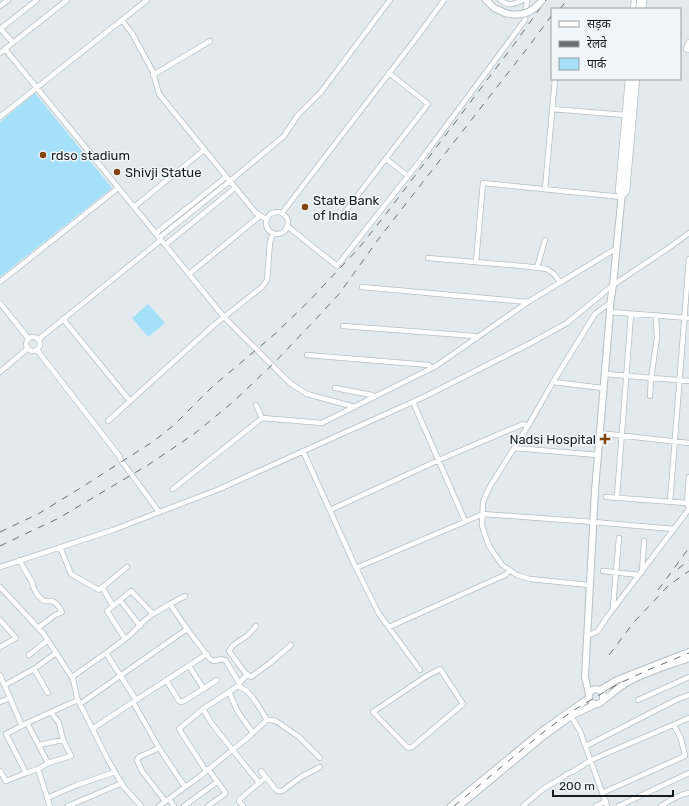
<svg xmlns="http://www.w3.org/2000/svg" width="689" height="806" viewBox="0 0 689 806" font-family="Rubik,'Noto Sans Devanagari',sans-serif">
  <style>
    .green { fill: #a4e0fa }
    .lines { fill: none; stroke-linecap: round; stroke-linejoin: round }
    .minor-casing { stroke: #b7bfc2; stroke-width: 6 }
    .major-casing { stroke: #b7bfc2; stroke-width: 8 }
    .minor { stroke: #fff; stroke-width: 4.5 }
    .major { stroke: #fff; stroke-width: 6 }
    .rail { stroke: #696e70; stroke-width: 1; stroke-dasharray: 7 7; stroke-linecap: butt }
    .major-bridge-casing { stroke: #b7bfc2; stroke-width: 8; stroke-linecap: butt }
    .major-bridge { stroke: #fff; stroke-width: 6 }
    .poi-dot { fill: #84440a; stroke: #eff7fb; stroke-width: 1.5 }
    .labels { text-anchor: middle; stroke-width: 3; stroke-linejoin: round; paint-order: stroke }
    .poi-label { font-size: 13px; fill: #191c1d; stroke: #eff7fb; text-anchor: start }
  </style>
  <rect width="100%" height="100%" fill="#e2eaee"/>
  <path class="green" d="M35,93L112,188L0,277V122Z
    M148,304L165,323L148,337L132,318Z"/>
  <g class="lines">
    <defs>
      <path id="minor" d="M500,0C509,7 514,4 523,0
        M0,6L8,0
        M633,9L634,0
        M643,9L644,0
        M122,20L133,35L153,72L159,94L256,213L266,219
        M0,28L13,43
        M0,29L37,0
        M689,42L686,49L689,50
        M5,49L224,317L290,383L307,394L355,407
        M0,53L67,0
        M153,75L210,41
        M552,109L625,115
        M0,117L147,0
        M386,159L408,176
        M545,189L555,79
        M622,197L627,191L637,79
        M622,197L618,191L628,79
        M134,207L204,150
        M266 223a11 11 0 1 1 22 0a11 11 0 1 1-22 0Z
        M282,213L417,37L444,0
        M344,213L428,104L389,73
        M287,226L337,266L423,157L525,20L527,0
        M156,233L226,177
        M159,238L230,181L284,136L297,116L321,92L390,0
        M165,245L235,188
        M428,258L523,266L547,269L554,274L560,282
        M476,262L483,183L622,197
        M537,268L545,240
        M189,274L260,216
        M0,282L118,188
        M362,287L528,302
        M0,303L28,338
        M610,312L689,318
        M63,319L130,401
        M343,326L475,336L477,338
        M26 344a7 7 0 1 1 14 0a7 7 0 1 1-14 0Z
        M39,339L161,240
        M37,350L120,457V459L132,475L159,512
        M307,355L429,365L431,369
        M0,372L27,349
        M605,374L689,381
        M553,382L603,388
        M335,388L372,395L374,397
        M650,396L651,378L657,338L656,316
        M413,402L465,521
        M256,405L262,418
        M108,421L214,325L262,287L267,280L270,242L273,234
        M599,433L689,443
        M514,448L598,455
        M303,451L356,568L379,614L420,670
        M173,489L262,418L322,423L436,366L528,302L612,251L616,250
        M606,497L687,503
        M617,497L631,314
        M670,502L689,259
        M688,506L687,503L689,477
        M330,510L439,460L523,424L528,426
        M60,547L71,574L99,590L127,567
        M19,560L32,582C33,589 38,598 45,601C48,602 51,599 54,602C58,604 60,609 62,612L55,615L38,628
        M0,567L113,530L217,490L426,396L529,344L567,323L613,285L670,247L689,233
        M356,568L483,514L593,522L674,529
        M603,571L639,575
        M642,572L644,541
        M589,585L530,579L517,575L502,565L489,546L482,526L483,502L489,488L528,426L553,382L595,314L607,305H610
        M0,587L43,633L73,679L77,698L107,758L123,786L141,806
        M102,587L113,606
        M120,600L140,626
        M614,608L613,606L619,538
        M0,620L16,638L0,647
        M256,626C253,630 250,633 247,636C241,640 232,644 229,651L246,674L251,677L270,663L291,645
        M389,627L505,575L510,570
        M187,629L210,659L214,661L222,659L226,661L239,683
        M587,636L598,631L607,617L689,509
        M125,639L107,611L131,591L153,614
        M106,653L129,636L145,620L153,614L170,604
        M29,655L48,640
        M189,666L204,689
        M440,669L463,704L412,747L408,748L373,712L425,677Z
        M0,675L22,726
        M72,677L106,653L136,700L92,729
        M166,680L179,701L181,702L184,701L217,680
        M5,685L34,669
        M238,686C240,681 244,679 247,674
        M48,693L34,669L56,653
        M230,694L238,712L253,733
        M136,700L207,654
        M638,700L689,677
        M0,702L10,698
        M133,702L159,748L185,787
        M80,704L187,629L170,604L185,596
        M203,709L212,724L259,783
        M51,712L59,723L63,740
        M571,716L580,731L607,806
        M27,723L6,734L26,773L38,769
        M39,745L63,740L71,756L48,763
        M586,746L678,699L689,695
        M159,748L139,757L137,760L142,771L165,801
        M208,769L225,792V794L208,806
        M0,771L6,781L26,773
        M206,771L179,729L203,709L238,686C251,690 260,709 267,720
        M261,771L276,790L278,791H282L301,777L320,767
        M602,793L685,756L681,739L674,725
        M47,798L77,785L115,772
        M169,799L174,806
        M50,806L38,769L48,763L27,723L78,700
        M68,806L122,783
        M159,806L199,777L246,739L267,720H272L276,721L299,737L320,758
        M184,806L217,782
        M243,806L239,801L240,799L266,777
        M523,806L543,789L560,779L567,774L574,771L591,760L689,718
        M596,806L606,801
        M619,806L689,773
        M661,806C669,801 679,794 689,793"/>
      <path id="major" d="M486,0L494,8L505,13
        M639,9L640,0
        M600,690L617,680L663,662L689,652
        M589,694L585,677L595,490L610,312V305L613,285L633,79
        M589,695C591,688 599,687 603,694V700
        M592,703C595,704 596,705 598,704C601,703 616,690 620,687C639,674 667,666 689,658
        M451,806L542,731L589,698
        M459,806L545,735L571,716L596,704"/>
    </defs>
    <use href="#minor" class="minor-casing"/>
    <use href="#major" class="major-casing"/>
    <use href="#minor" class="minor"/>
    <use href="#major" class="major"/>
    <path class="rail" d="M560,9L567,0
      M0,532L38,514L79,489L154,441L174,425L212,387L276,333L309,301L358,249L386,214L515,43L546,0
      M0,546L59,518L148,465L194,434L233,402L274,363L315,320L339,294L380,237L529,46L552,15
      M678,569L689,560
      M658,590L689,548
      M609,655L634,622L654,601L668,586L689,571
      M454,806L546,730L574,710L618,684L648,670L689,653"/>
    <defs>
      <path id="major-bridge" d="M505,13C520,17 533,13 542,0"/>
    </defs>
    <use href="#major-bridge" class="major-bridge-casing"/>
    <use href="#major-bridge" class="major-bridge"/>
  </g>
  <g class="poi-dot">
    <circle cx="43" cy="155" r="4"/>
    <circle cx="117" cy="172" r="4"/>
    <circle cx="305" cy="207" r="4"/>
    <path d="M603 433h4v4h4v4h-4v4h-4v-4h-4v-4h4z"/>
  </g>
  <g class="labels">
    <g class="poi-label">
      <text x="51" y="160">rdso stadium</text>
      <text x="125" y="177">Shivji Statue</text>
      <text x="313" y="205">State Bank<tspan x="313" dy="15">of India</tspan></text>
      <text x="596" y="444" text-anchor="end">Nadsi Hospital</text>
    </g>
  </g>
  <rect x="551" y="8" width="130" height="72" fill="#eff7fb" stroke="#999fa2"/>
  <rect x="559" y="21" width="20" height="6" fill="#ffffff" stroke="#999fa2"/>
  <text x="587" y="28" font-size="12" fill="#191c1d">सड़क</text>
  <rect x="559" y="41" width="20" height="6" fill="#696e70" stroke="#999fa2"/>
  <text x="587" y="48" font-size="12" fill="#191c1d">रेलवे</text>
  <rect x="559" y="58" width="20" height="12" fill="#a4e0fa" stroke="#999fa2"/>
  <text x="587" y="68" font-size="12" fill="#191c1d">पार्क</text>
  <path d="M553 790v6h120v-6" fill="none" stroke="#191c1d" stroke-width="2"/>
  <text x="559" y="790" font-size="12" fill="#191c1d" stroke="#eff7fb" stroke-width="3" paint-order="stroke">200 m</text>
</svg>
